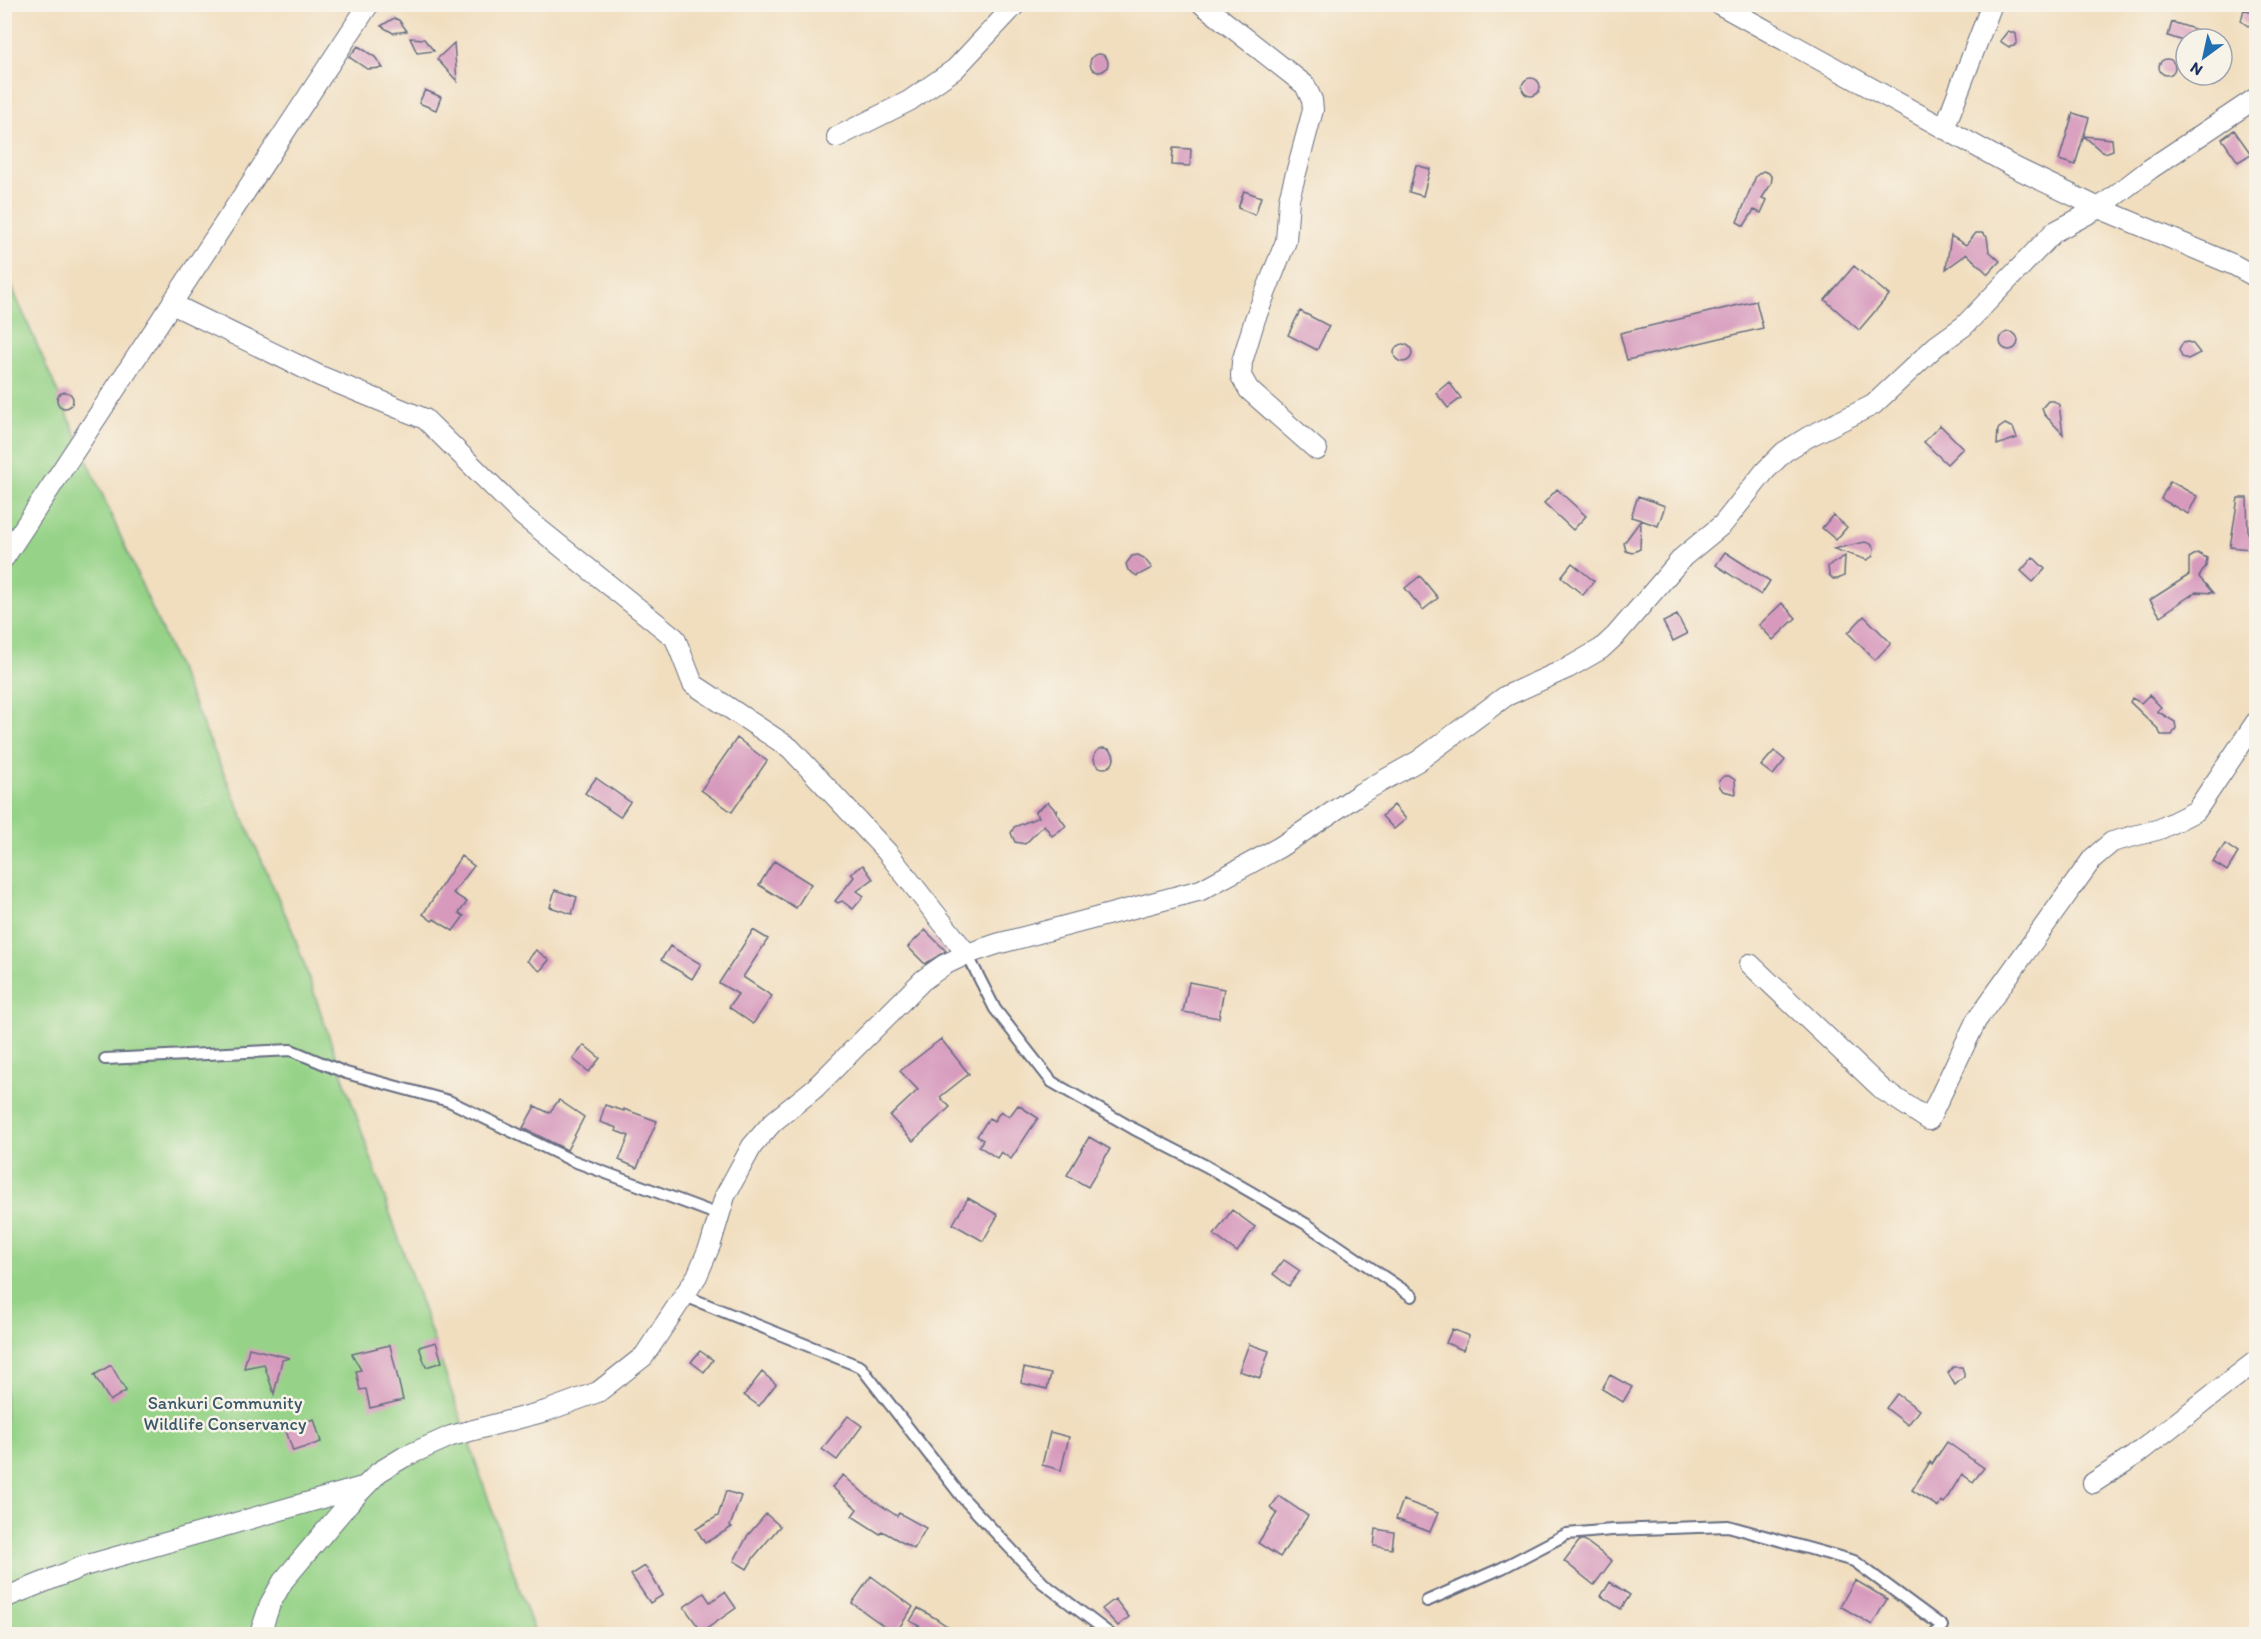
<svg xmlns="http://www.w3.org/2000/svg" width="2261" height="1639" viewBox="0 0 2261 1639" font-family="Itim,sans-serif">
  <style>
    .green { fill: #96d388; stroke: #588173; stroke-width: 1.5 }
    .building { fill: #d79abd }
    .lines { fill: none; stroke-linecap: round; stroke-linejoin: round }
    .service-casing { stroke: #666c80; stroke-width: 14 }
    .minor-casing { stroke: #666c80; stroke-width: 22 }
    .service { stroke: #fff; stroke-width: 10 }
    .minor { stroke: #fff; stroke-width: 20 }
    .labels { text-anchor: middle; stroke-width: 5; stroke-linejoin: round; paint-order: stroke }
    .park-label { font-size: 18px; fill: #3a5868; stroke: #f7f3e8 }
  </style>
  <rect width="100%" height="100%" fill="#f7f3e8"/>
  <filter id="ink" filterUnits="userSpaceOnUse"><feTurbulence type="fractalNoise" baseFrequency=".0167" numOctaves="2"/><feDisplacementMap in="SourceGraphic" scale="12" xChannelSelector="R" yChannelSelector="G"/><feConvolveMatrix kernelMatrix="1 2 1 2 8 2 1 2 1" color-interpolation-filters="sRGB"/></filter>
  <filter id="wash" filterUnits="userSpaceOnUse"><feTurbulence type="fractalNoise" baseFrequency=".008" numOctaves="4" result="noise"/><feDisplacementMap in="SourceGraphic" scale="24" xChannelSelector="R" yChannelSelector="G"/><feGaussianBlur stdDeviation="1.35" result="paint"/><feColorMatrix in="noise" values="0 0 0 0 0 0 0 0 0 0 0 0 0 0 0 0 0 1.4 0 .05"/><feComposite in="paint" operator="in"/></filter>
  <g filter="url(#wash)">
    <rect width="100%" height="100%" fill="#f1debf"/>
    <path class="green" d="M4,269L293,932L535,1634H5Z"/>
    <g id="blocks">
      <path class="building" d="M2244,9L2255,13L2256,23L2248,26L2241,21Z
        M394,18L399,20L407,31L393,33L381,26Z
        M2172,22L2216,36V39H2186V42L2168,36Z
        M2008,31L2016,34L2017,42L2014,46L2009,47L2000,41Z
        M410,38L424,39L434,51L417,53Z
        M454,43L457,81L437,59Z
        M358,46L375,57L383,68L367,69L349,57Z
        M1090 63a9 9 0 1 1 18 0a9 9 0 1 1-18 0Z
        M2159 67a8 8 0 1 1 16 0a8 8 0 1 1-16 0Z
        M1522 87a9 9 0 1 1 18 0a9 9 0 1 1-18 0Z
        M425,90L441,97L436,110L419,103Z
        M2073,113L2089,118L2075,165L2059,160Z
        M2234,130L2251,154L2238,162L2222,139Z
        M2084,136L2112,139L2113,150L2105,153L2101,151Z
        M1173,148L1191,149L1190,166L1172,165Z
        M1416,165L1430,169L1423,196L1409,192Z
        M1763,171L1769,173L1772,178L1771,184L1762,198L1767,200L1761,213L1754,210L1744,226L1737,222L1756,176Z
        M1244,191L1261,197L1255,215L1238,208Z
        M1976,233H1982L1987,237L1989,251L2000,261L1988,274L1967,254L1946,269L1951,236L1966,245Z
        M1854,266L1889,295L1859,330L1825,300Z
        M1756,301L1763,328L1627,360L1620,333Z
        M1300,311L1329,326L1317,350L1288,335Z
        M2000 341a9 9 0 1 1 18 0a9 9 0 1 1-18 0Z
        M2188,342L2193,344L2200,353L2188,359L2182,357L2179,350L2183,343Z
        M1394 353a9 9 0 1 1 18 0a9 9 0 1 1-18 0Z
        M1449,382L1461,398L1448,408L1436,393Z
        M57 400a8 8 0 1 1 16 0a8 8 0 1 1-16 0Z
        M2048,401H2054L2059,405L2063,434L2044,414L2042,408Z
        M2005,424L2013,428L2017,438L1997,445L1998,429Z
        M1940,425L1963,448L1947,464L1924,442Z
        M2170,481L2197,496L2188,514L2161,499Z
        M1557,489L1586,516L1573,530L1544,503Z
        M1638,496L1665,506L1658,526L1641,520L1640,549L1632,553L1626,551L1624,543L1641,520L1631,517Z
        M2238,498H2247L2248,533L2252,534L2250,549L2230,547Z
        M1833,515L1847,527L1836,540L1822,528Z
        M1865,542L1871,544L1874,549L1873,556L1867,560L1834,549Z
        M1725,552L1770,581L1761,595L1716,565Z
        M2197,553L2207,558L2206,566L2199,577L2213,593L2196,592L2160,616L2150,600L2189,575V558Z
        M1138,555L1144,558L1152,568L1137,576L1128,570L1126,564L1132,556Z
        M1845,556L1844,576L1838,579H1833L1829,575L1828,566Z
        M2033,557L2045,569L2033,582L2021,571Z
        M1572,563L1594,581L1583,595L1561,577Z
        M1420,576L1438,598L1423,610L1405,588Z
        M1782,603L1796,618L1773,640L1759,625Z
        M1677,615L1687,634L1673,641L1663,622Z
        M1864,616L1891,643L1875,660L1848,633Z
        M2149,695L2161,707L2157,711L2175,722L2176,728L2172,735H2161L2158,729L2130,702L2132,698L2141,703Z
        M737,738L767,761L732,812L701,790Z
        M1094 758a10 10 0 1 1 20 0a10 10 0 1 1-20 0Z
        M1774,751L1785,760L1773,775L1761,766Z
        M1724,776H1729L1735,780L1736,794L1723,791L1720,787L1719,781Z
        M596,778L630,802L620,817L585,793Z
        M1048,802L1056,811L1058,810L1056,812L1066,826L1052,836L1044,825L1025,844L1015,842L1011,833L1014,827L1039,817L1035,812Z
        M1394,805L1406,819L1394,829L1382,816Z
        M2225,844L2238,853L2227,871L2213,862Z
        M461,856L474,866L453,893L467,902L459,913L464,916L453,931L434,919L432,921L423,914Z
        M774,861L811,884L796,908L759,885Z
        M863,865L873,879L857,891L864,896L853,909L842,901L838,903L835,901L854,877L851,873Z
        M555,890L577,897L572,914L550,907Z
        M753,930L768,939L743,977L772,996L753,1024L729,1007L738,994L719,983Z
        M925,930L946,951L925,964L908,947Z
        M670,946L701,964L692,979L661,960Z
        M536,950L549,960L540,971L527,961Z
        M1189,982L1224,989L1219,1018L1183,1012Z
        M941,1039L969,1074L940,1097L950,1107L913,1141L890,1116L918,1090L900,1071Z
        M584,1045L600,1058L589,1072L573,1059Z
        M559,1100L584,1117L567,1150L523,1128L535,1106L549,1113Z
        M605,1105L624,1111V1109L657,1121L637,1168L619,1160L629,1136L616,1131L617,1128L600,1122Z
        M1018,1105L1038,1118L1011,1159L1001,1152L997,1158L979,1146L983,1140L977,1136L989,1118L994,1121L1001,1111L1009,1117Z
        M1089,1137L1110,1149L1088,1187L1067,1175Z
        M968,1198L998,1215L983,1241L953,1224Z
        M1232,1210L1255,1227L1237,1252L1214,1235Z
        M1284,1260L1300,1271L1289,1286L1273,1274Z
        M1452,1329L1469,1336L1463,1350L1446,1343Z
        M436,1342L442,1362L426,1367L419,1347Z
        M1249,1344L1269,1351L1260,1378L1239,1371Z
        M390,1345L403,1400L370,1408L366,1389L360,1390L356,1371L361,1370L352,1354Z
        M249,1348L290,1358L282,1360L274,1394L264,1364L244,1368Z
        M700,1351L713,1360L704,1372L691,1362Z
        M111,1365L126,1391L110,1401L94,1375Z
        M1953,1367H1962L1964,1373V1377L1955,1385L1948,1373Z
        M1024,1368L1051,1374L1047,1389L1021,1383Z
        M762,1372L776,1384L759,1406L744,1395Z
        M1610,1375L1632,1387L1623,1402L1602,1389Z
        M1897,1394L1919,1410L1908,1425L1886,1408Z
        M848,1416L862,1426L837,1460L822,1449Z
        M314,1419L321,1442L293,1451L285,1428Z
        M1050,1432L1069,1437L1061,1470L1042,1465Z
        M1947,1442L1984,1468L1973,1482L1962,1474L1944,1503L1941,1501L1938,1507L1912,1490L1930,1462L1932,1464Z
        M843,1475L867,1496L897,1516L899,1513L926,1528L914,1549L882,1531L880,1534L852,1516L857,1509L832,1487Z
        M726,1491L741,1496L730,1526L732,1527L705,1543L696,1529L718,1516Z
        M1279,1496L1308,1516L1280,1557L1258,1543L1277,1513L1270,1508Z
        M1403,1500L1438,1513L1430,1532L1396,1519Z
        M766,1514L780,1526L754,1557L747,1569L734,1561L748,1535Z
        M1376,1529L1394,1532L1392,1549L1374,1546Z
        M1580,1540H1584L1612,1561L1594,1585L1564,1561Z
        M645,1566L663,1595L650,1603L631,1575Z
        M871,1576L913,1607L895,1634L852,1603Z
        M1855,1580L1887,1599L1872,1625L1840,1606Z
        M1610,1582L1630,1595L1621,1609L1601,1596Z
        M725,1592L736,1608L702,1632L684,1607L704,1593L710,1602Z
        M1115,1599L1129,1617L1118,1626L1102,1609Z
        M918,1608L935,1618L960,1635H935L910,1621Z"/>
    </g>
  </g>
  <g filter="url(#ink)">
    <use href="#blocks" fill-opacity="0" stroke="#666c80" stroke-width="1.5"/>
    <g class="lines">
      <defs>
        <path id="service" d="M967,954L995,1009L1052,1082L1134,1129L1206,1166L1306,1224L1412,1296
          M105,1059L291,1050L346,1073L449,1101L571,1160L719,1215
          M685,1296L861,1367L962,1497L1043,1583L1110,1634
          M1427,1601L1502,1568L1567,1534L1612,1530L1728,1526L1854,1561L1942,1626L1935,1634"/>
        <path id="minor" d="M1202,4L1305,85L1312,100L1313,110L1289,199L1286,241L1255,319L1242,362L1241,376L1249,390L1317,450
          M1719,4L2014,167L2099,208L2234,265L2256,277
          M1944,129L1992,4
          M837,137L909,101L955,69L1016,4
          M172,304L320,376L425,419L523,516L675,638L693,684L790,748L887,852L967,954
          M4,558L369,4
          M1750,964L1883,1090L1929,1120L1976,1021L2093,858L2112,842L2160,829L2196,811L2256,722
          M2093,1483L2134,1456L2256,1361
          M4,1598L84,1566L362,1487
          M260,1634L270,1604L283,1581L349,1503L379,1472L404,1457L451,1436L546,1411L598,1392L644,1356L697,1276L711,1243L725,1196L752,1146L773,1122L815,1088L923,980L944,965L967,954L997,944L1201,890L1280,847L1361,793L1418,761L1506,696L1568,668L1601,649L1616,635L1683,557L1723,524L1765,471L1784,452L1808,437L1873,405L1936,346L1964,326L2054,232L2099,208L2150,169L2256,98"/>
      </defs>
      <use href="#service" class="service-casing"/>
      <use href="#minor" class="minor-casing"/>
      <use href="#service" class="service"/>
      <use href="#minor" class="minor"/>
    </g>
  </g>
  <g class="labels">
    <g class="park-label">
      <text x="225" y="1409">Sankuri Community<tspan x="225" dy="21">Wildlife Conservancy</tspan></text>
    </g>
  </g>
  <rect width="2261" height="1639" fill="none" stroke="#f7f3e8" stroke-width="24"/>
  <g transform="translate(2204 57) rotate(213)"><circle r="28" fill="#f7f3e8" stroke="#9fa5b1" stroke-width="1.5"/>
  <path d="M0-4.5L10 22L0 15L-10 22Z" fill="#1f6fb2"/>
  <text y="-9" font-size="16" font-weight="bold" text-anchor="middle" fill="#1b2f5e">N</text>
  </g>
</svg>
